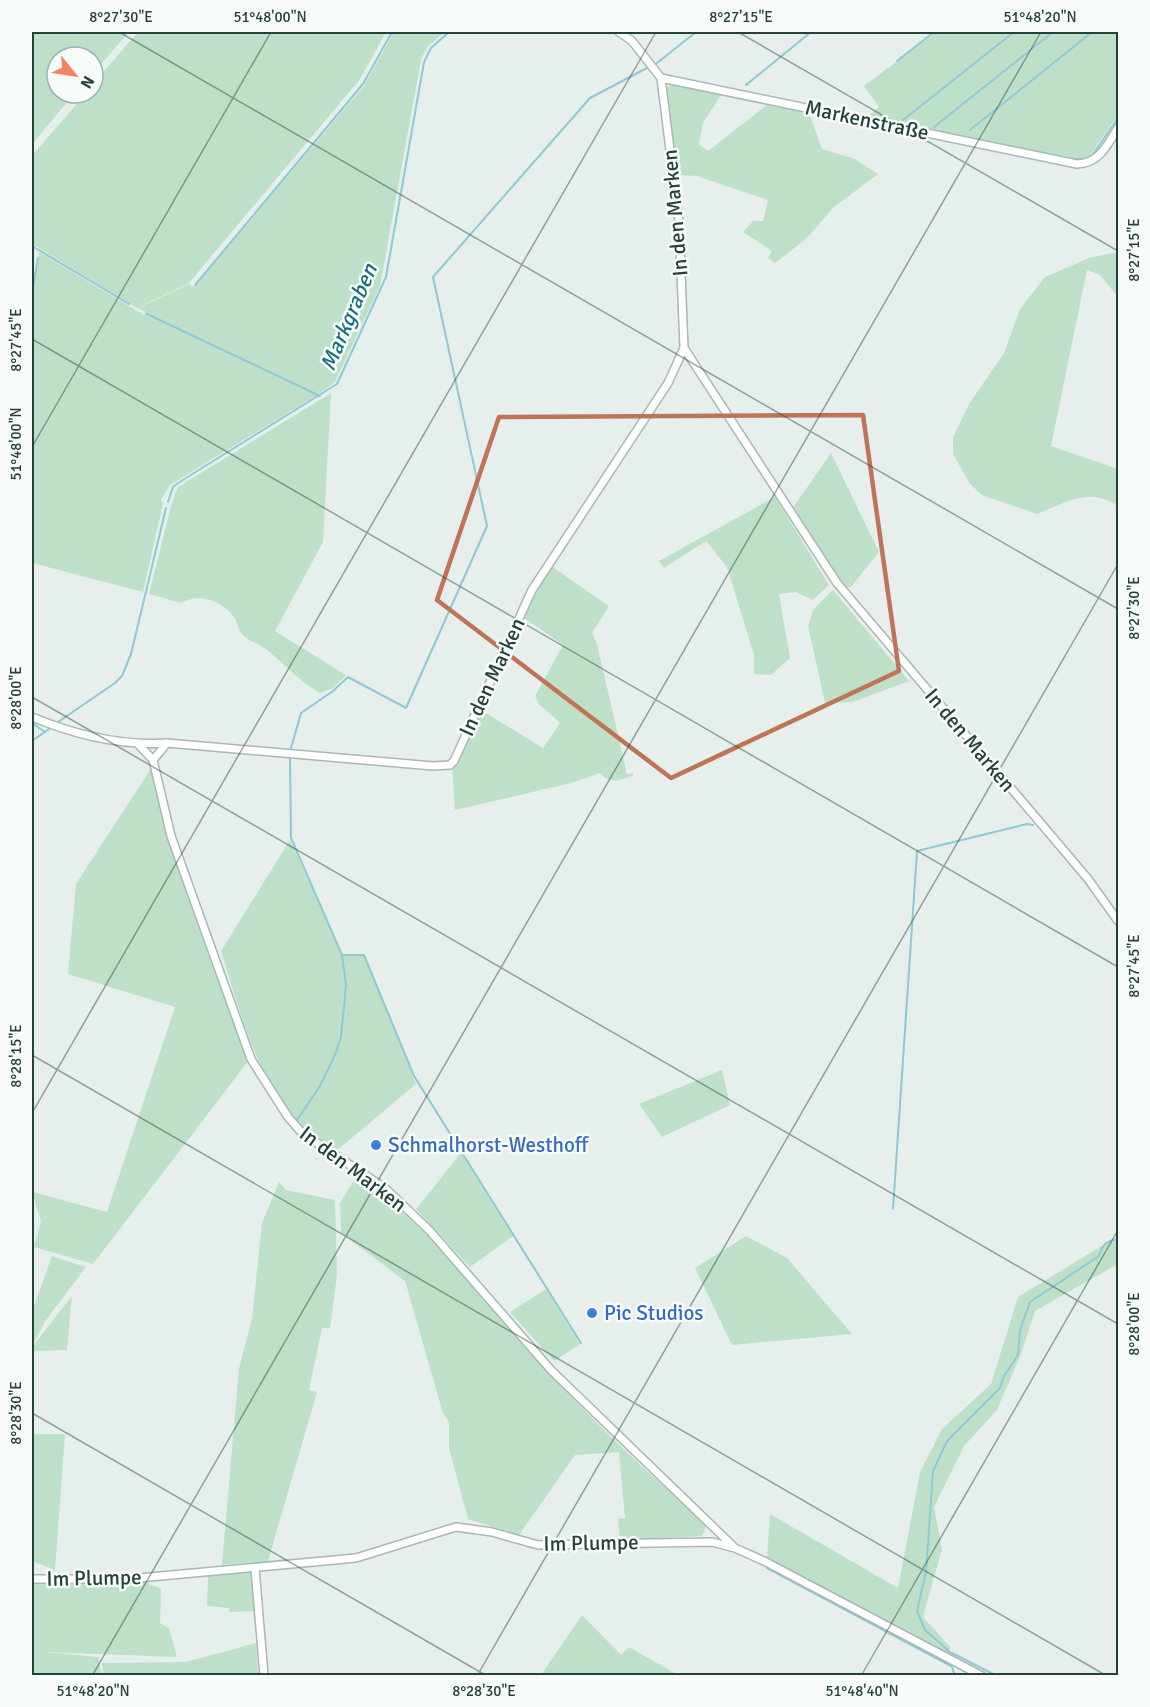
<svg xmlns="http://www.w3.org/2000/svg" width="1150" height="1707" viewBox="0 0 1150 1707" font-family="Signika,sans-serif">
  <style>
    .green { fill: #bfe0c8 }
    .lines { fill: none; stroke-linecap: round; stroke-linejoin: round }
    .stream { stroke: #8ec9d4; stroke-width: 2 }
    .minor-casing { stroke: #a8b8b2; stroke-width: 10 }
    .minor { stroke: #fff; stroke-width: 7 }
    .marked { fill: none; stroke: #c07456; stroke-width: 4.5; stroke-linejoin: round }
    .ticks { fill: none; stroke: #24423a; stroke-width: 1.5; stroke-opacity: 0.45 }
    .shop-dot { fill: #3f7fe0; stroke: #f7fbf9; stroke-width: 2 }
    .labels { text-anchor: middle; stroke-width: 5; stroke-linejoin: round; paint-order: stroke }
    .street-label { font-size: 21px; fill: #24423a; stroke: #f7fbf9 }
    .shop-label { font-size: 21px; fill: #366cbe; stroke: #f7fbf9; text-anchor: start }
    .water-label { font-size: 22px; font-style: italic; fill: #1c6f80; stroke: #f7fbf9 }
    .neatline { fill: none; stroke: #24423a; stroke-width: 2 }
    .ticks-label { font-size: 15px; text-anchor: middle; fill: #24423a }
  </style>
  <rect width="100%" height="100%" fill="#e6efeb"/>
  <path class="green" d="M32,32H129L93,73V57H57V93H75L32,144Z
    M138,32H386L360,79L189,283L137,308L32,244V156L86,93H93V84Z
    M394,32H445L427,47L421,60L380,286L335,382L317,395L170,485L161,500L163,504L143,592L32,563V297L39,252L144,315L145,312L138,308L189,284L194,287L364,86Z
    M936,32H1118V115L1088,158L1074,160L867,117L879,107L864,86Z
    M672,83L721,95L703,123L699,144L708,151L767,105L809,113L822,149L855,159L878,174L834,207L806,239L775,263L768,258L772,251L743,232L753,221H763L768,200L697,176L677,175L664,90Z
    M1118,252V297L1100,275L1087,270L1051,446L1118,469V506C1089,486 1065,503 1037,514L982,495L970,484L953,454V437L969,404L1004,353L1020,309L1045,277L1089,258Z
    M331,393L323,542L275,631L346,675L333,688L320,693C299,682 285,664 266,649C259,644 248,641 242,634C238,630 238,622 234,617C223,601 198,592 181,603L149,594L172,502L178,487Z
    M831,453L879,552L851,587L844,588L792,509Z
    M775,497L829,585L813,600L796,592L779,594L790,658L771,675L754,674V655L727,567L706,541L664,568L659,561Z
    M551,566L609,606L592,633L597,644L627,774L633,773V776C619,780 611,785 600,773L571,783L455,810L452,765L459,759L481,710L543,748L560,723L539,704L535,696L563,645L523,617Z
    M833,590L909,681L853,702L825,703L808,626L813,610Z
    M152,767L168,835L249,1060L93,1264L34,1247L41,1221L32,1192L107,1212L175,1007L68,974L76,884Z
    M290,840L342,955H364L416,1084L336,1151C264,1110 244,1025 221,951Z
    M722,1070L730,1105L662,1137L639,1104Z
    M461,1153L513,1236L470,1267L416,1209Z
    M357,1175C431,1228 486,1302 547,1370C596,1425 651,1476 707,1525L702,1536L620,1540L618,1519L625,1518L619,1452L575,1455L519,1535L468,1519L449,1448V1423L442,1410L405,1281L341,1233L340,1203Z
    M279,1182L286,1190L335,1200L337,1275L330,1328H322L309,1390L317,1392L268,1561L222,1565L239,1368L252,1319L262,1223Z
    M746,1236L787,1258L852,1334L732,1345L695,1268Z
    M1118,1236V1264L1035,1311L1021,1354L997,1410L964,1446L934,1507L942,1549L923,1617L951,1648L946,1653L844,1601L767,1558L770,1514L898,1588L920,1472L942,1429L991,1384L1018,1297Z
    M52,1256L86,1267L46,1320L32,1346V1312Z
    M546,1289L580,1344L554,1361L510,1312Z
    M72,1296L67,1350L32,1351V1347Z
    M32,1434H65L55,1570L32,1561Z
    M249,1572L252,1576L254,1611L230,1612L229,1608L207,1606L208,1576Z
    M145,1582L161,1589L160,1623L169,1628L177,1657L44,1652L99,1657L101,1675H32V1583Z
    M582,1615L621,1655L629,1647L678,1675H541Z
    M256,1643L258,1675H103L102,1663L186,1662Z"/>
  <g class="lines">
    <path class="stream" d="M897,61L934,32
      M657,63L696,32
      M746,85L811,32
      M903,120L1014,32
      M934,127L1053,32
      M970,130L1092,32
      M1091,157L1118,118
      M1077,159H1086
      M32,246L129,304
      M195,285L363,84L392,32
      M32,293L38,258
      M147,314L320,396
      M168,502L173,487L178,483L337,384L386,277L424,62L431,48L449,32
      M58,722L115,683L122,676L131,654L166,508
      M32,723L45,732
      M32,741L49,729
      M291,748L301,713L333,691L348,677L406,708L487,526L433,277L590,98L647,68
      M290,757L291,838L342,955L346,986L341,1037L335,1055L320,1086L297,1120
      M342,955H364L414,1076L581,1343
      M893,1209L917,851L1027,824L1033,825
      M767,1568L951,1666
      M951,1653L925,1630L917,1611L926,1572L933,1471L947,1441L1000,1388L1004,1376L1018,1355L1020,1330L1030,1302L1099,1256C1103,1244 1106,1241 1118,1239
      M952,1653L997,1676
      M951,1664L955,1676"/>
    <defs>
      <path id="minor" d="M619,32L632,41L661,78L1077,164C1100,163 1107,145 1118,128
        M684,348L837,583L1088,879L1118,921
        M32,717C73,734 121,746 167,743L433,766L450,765L454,761L532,590L668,383L684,348L679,222L661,78
        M139,745L153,760L171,836L251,1059L288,1117L302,1133L386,1189L429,1230L551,1370L735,1548
        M153,760L167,743
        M255,1568L264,1676
        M32,1579H128L356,1558L456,1527L492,1532L538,1545L712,1542L735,1548L764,1561L982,1676"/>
    </defs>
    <use href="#minor" class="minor-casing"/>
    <use href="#minor" class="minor"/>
  </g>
  <path class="marked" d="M863,415L899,671L671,778L437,600L499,417Z"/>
  <path class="ticks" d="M119,32L1118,609M738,32L1118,251M32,339L1118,967M32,447L271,32M32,697L1118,1324M32,1055L1107,1676M32,1113L656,32M32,1413L487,1676M92,1676L1041,32M477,1676L1118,564M861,1676L1118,1230"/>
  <g class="shop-dot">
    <circle cx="376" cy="1145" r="6"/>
    <circle cx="592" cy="1313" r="6"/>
  </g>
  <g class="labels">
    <g class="street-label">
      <text transform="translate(867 120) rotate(12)" y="7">Markenstraße</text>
      <text transform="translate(675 213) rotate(-95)" y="7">In den Marken</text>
      <text transform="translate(492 677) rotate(-65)" y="7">In den Marken</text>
      <text transform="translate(970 740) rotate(50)" y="7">In den Marken</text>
      <text transform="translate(353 1169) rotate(37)" y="7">In den Marken</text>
      <text transform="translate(591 1543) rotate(-1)" y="7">Im Plumpe</text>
      <text transform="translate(94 1578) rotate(-1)" y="7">Im Plumpe</text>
    </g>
    <g class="shop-label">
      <text x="388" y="1152">Schmalhorst-Westhoff</text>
      <text x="604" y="1320">Pic Studios</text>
    </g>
    <g class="water-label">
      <text transform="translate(348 317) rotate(-67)" y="8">Markgraben</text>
    </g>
  </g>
  <rect width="1150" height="1707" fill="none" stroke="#f7fbf9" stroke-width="66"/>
  <g transform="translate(75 75) rotate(120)"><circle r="28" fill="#f7fbf9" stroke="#a3b1ad" stroke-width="1.5"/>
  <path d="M0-4.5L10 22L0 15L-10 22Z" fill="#f4845f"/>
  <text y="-9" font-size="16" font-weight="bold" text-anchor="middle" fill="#24423a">N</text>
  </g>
  <rect x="33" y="33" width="1084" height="1641" class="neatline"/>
  <g class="ticks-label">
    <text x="121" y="22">8°27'30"E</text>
    <text x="270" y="22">51°48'00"N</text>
    <text x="741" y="22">8°27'15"E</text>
    <text x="1040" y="22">51°48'20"N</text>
    <text transform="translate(1134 250) rotate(-90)" y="5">8°27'15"E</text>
    <text transform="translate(16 340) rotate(-90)" y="5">8°27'45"E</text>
    <text transform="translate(16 444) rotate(-90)" y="5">51°48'00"N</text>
    <text transform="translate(1134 608) rotate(-90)" y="5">8°27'30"E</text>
    <text transform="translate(16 698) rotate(-90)" y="5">8°28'00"E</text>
    <text transform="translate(1134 966) rotate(-90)" y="5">8°27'45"E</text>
    <text transform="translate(16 1056) rotate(-90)" y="5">8°28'15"E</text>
    <text transform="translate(1134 1324) rotate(-90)" y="5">8°28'00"E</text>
    <text transform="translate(16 1413) rotate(-90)" y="5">8°28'30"E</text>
    <text x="93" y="1696">51°48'20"N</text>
    <text x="484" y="1696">8°28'30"E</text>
    <text x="862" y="1696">51°48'40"N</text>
  </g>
</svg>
